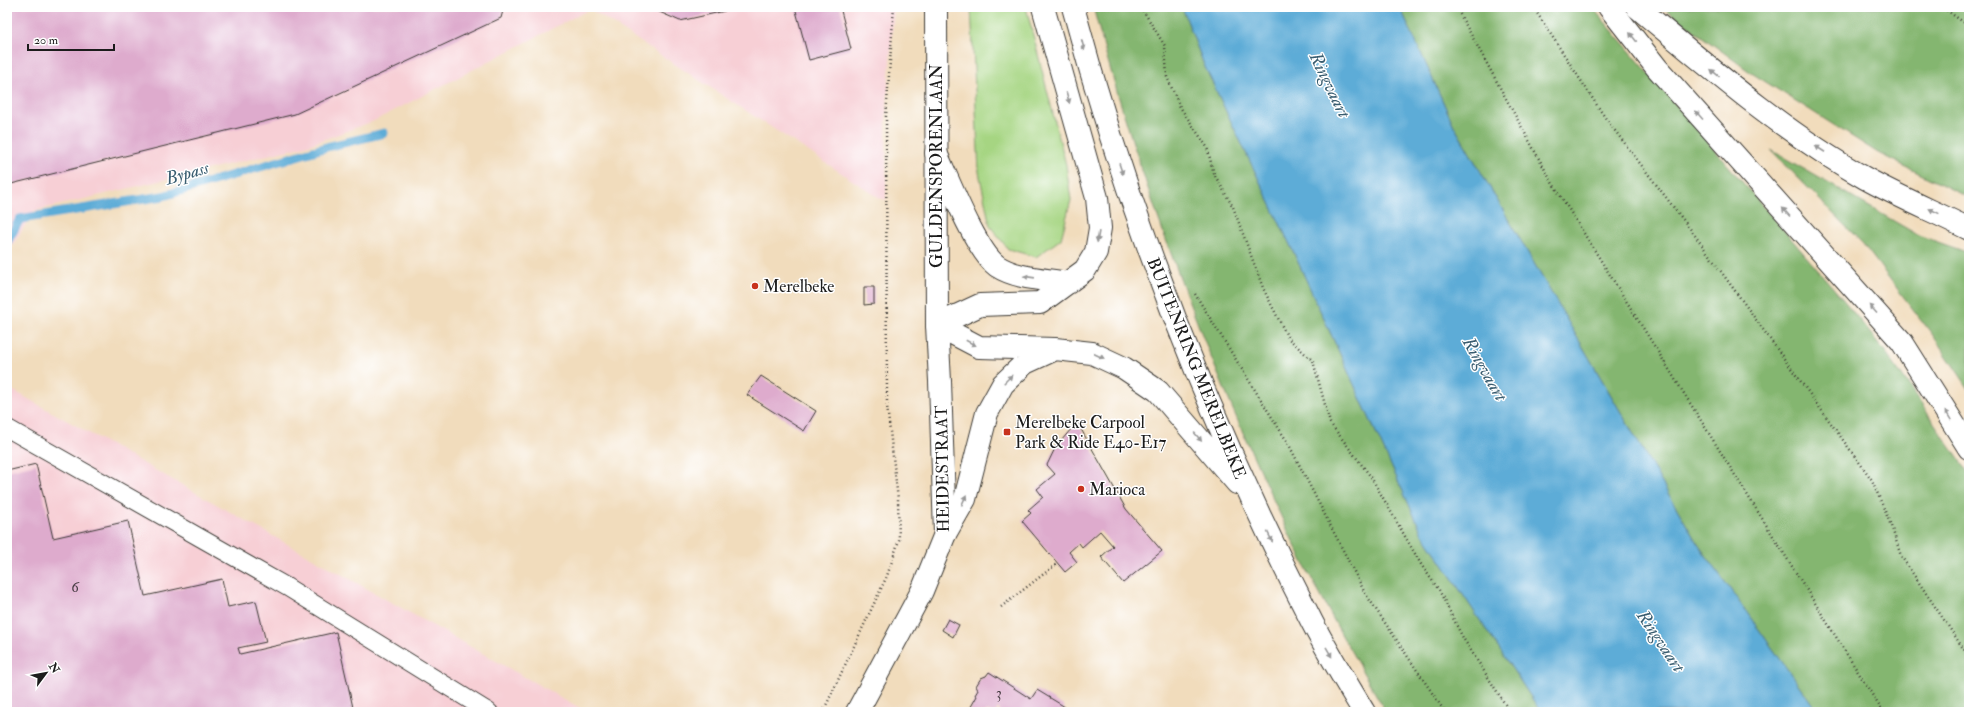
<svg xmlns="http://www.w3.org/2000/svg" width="1976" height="719" viewBox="0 0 1976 719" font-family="'IM FELL Double Pica',serif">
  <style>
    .built { fill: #f7cfd5 }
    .green { fill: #a6d582; stroke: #61784f }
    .forest { fill: #84b670; stroke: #506946 }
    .water { fill: #5dacd7; stroke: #3c647a }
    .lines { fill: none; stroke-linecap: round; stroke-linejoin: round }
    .stream { stroke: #5dacd7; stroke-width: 9 }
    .building { fill: #deabcd }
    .service-casing { stroke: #3c3934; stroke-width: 19 }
    .secondary-casing { stroke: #3c3934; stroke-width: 24 }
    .trunk-casing { stroke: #3c3934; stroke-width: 24 }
    .motorway-casing { stroke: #3c3934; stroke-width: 24 }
    .path { stroke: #3c3934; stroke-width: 2.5; stroke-dasharray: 1 3; stroke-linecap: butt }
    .service { stroke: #fff; stroke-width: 17 }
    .secondary { stroke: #fff; stroke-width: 22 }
    .trunk { stroke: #fff; stroke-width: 22 }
    .motorway { stroke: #fff; stroke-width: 22 }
    .oneway { fill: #999 }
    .poi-dot { fill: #c8321e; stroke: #fff; stroke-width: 1.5 }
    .labels { text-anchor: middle; stroke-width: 3; stroke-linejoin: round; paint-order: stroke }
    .number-label { font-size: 15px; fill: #4c4048 }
    .street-label { font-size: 17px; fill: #1c1c1c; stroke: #fff }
    .poi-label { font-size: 17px; fill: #1c1c1c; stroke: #fff; text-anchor: start }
    .water-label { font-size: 18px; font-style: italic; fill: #395d70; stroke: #fff }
  </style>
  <rect width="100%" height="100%" fill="#fff"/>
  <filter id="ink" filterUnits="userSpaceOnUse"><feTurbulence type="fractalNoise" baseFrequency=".025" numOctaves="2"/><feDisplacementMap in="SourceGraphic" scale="8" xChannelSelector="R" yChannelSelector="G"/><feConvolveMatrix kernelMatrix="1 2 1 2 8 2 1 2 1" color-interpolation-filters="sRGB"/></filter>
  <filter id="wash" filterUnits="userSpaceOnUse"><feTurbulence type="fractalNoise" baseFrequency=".012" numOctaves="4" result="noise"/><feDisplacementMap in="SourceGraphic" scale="16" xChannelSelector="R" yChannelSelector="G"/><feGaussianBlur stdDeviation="0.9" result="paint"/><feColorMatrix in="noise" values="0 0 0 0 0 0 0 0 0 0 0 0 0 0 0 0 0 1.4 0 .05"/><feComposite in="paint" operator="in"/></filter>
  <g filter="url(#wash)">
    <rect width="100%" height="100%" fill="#f1dcbc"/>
    <path class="built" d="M7,7H894L886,116V200L878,197L590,9L374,121L306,146L34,211L7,254Z
      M7,387L587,712H7Z"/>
    <path class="green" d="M971,7H1026L1066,165L1071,200L1061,239L1036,257L1008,249L990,226L979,172Z"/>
    <path class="forest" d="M1093,7H1182L1204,65L1292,249L1422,533L1541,712H1386C1368,680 1348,648 1331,615C1299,557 1271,496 1244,435C1183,296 1132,153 1093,7Z
      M1400,7H1592L1841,297L1887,354L1969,474V712H1818L1697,543L1454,126Z
      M1662,7H1969V198L1878,153L1750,72Z
      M1771,150L1918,235L1969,253V389L1932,334L1863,244Z"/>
    <path class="water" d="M1182,7H1400L1454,126L1697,543L1818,712H1541L1422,533L1292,249L1204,65Z"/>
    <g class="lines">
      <path class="stream" d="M7,242L20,219L163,196L330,146L384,133"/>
    </g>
    <g id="blocks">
      <path class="building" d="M7,7H504L501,18L295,114L7,185Z
        M648,7H724L725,11L680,21Z
        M795,7H840L851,49L809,60Z
        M864,287H874V304L864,305Z
        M761,376L816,411L804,431L747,395Z
        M1077,422L1126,509L1162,551L1123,583L1101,557L1113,546L1100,531L1082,547L1079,543L1069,552L1077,562L1065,572L1022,521L1031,513L1028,510L1043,497L1037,489L1055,474L1047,465L1059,440L1061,441Z
        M36,464L53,538L128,521L145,596L222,579L228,607L256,601L266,642L238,648L240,654L336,632L354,712H7V471Z
        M948,619L959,625L953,637L942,630Z
        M989,672L1031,699L1037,690L1065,707L1062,712H1001L998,708L996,712H968L977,696L975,695L978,690L976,686L981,678L986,676Z"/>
    </g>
  </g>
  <g filter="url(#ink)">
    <use href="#blocks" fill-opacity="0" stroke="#3c3934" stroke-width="1"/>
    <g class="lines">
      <defs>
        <path id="service" d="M7,428L287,587L489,712"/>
        <path id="secondary" d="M857,712L922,591L945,534L940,381L937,325L936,7"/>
        <path id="trunk" d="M1073,7C1130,221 1211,425 1312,622C1328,653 1346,682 1364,712
          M1637,7C1710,68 1782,131 1865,178C1899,197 1935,212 1969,229
          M936,153C948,179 976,251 997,266C1017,279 1045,279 1068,283
          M937,325L980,305L1040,303L1085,270L1096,252L1100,228L1097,198L1043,7
          M937,325L979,347L1055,349L1092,353L1124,368L1158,391L1237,483
          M945,534L965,499L987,413L1003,384L1025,363L1051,351"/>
        <path id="motorway" d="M1609,7L1657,68L1902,342L1969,448"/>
      </defs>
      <use href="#service" class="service-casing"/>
      <use href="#secondary" class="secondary-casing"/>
      <use href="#trunk" class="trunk-casing"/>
      <use href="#motorway" class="motorway-casing"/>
      <path class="path" d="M1141,7L1165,46L1167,77L1180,107L1207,147L1214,174L1233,207L1263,288L1288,338L1313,361L1330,423L1371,477L1422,566L1439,590L1463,638L1510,712
        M1456,7L1550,179L1883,712
        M1533,7L1606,119L1691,230L1872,480L1892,528L1901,556L1969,657
        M1940,7L1946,10
        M1947,7L1946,10L1969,26
        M1195,294L1288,443L1365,593L1445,712
        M1001,607L1058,563
        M823,712L887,576L899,540L898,499L887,406L886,116L894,7"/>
      <use href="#service" class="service"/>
      <use href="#secondary" class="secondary"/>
      <use href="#trunk" class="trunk"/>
      <use href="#motorway" class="motorway"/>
    </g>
    <defs><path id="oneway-solid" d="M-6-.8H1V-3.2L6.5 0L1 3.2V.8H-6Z"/></defs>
    <g class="oneway">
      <use href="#oneway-solid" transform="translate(1633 37) rotate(-128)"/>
      <use href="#oneway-solid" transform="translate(1083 45) rotate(75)"/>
      <use href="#oneway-solid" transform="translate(1715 73) rotate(-140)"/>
      <use href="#oneway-solid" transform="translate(1068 98) rotate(74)"/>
      <use href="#oneway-solid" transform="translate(1699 115) rotate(-132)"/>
      <use href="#oneway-solid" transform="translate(1820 149) rotate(-147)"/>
      <use href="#oneway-solid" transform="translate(1121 169) rotate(71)"/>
      <use href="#oneway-solid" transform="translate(1934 211) rotate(-154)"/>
      <use href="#oneway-solid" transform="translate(1786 212) rotate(-132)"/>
      <use href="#oneway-solid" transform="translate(1098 237) rotate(99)"/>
      <use href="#oneway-solid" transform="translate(1029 277) rotate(-172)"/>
      <use href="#oneway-solid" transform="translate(1873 309) rotate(-132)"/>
      <use href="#oneway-solid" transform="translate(971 343) rotate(28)"/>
      <use href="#oneway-solid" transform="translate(1099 356) rotate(25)"/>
      <use href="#oneway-solid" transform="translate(1008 379) rotate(-45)"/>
      <use href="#oneway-solid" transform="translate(1948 415) rotate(-122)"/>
      <use href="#oneway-solid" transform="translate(1198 437) rotate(50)"/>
      <use href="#oneway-solid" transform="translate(964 500) rotate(-66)"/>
      <use href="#oneway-solid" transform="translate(1270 537) rotate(64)"/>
      <use href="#oneway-solid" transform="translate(1329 652) rotate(60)"/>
    </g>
  </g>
  <g class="poi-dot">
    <circle cx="755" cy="286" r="4"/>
    <rect x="1003" y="428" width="8" height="8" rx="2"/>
    <circle cx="1081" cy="489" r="4"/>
  </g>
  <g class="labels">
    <g class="number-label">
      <text x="75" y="592">6</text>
      <text x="999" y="698">3</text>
    </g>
    <g class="street-label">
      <text transform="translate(936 166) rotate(-90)" y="6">GULDENSPORENLAAN</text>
      <text transform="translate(1197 368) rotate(68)" y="6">BUITENRING MERELBEKE</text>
      <text transform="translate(942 469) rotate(-91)" y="6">HEIDESTRAAT</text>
    </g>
    <g class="poi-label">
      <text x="763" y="292">Merelbeke</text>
      <text x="1015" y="428">Merelbeke Carpool<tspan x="1015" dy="20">Park &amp; Ride E40-E17</tspan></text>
      <text x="1089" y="495">Marioca</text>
    </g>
    <g class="water-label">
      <text transform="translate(1330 85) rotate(64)" y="6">Ringvaart</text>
      <text transform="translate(187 173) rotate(-16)" y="6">Bypass</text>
      <text transform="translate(1485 369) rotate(60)" y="6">Ringvaart</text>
      <text transform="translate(1661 641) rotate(56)" y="6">Ringvaart</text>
    </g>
  </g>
  <rect width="1976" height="719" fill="none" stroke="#fff" stroke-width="24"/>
  <g transform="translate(46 673) rotate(58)" stroke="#ffffff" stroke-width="3" paint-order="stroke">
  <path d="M0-3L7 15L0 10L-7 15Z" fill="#1c1c1c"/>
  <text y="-6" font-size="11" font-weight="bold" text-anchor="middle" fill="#1c1c1c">N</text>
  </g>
  <path d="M28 44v6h86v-6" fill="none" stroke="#1c1c1c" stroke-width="2"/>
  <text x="34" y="44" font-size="12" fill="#1c1c1c" stroke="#ffffff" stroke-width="3" paint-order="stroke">20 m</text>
</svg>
